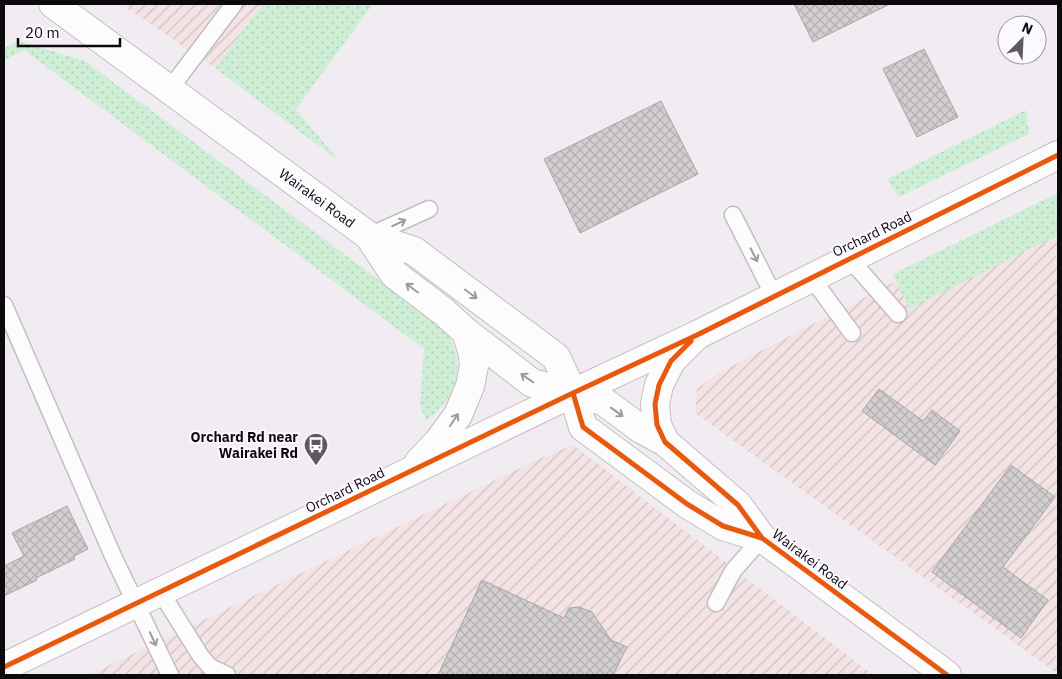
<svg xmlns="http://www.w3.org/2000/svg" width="1062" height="679" viewBox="0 0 1062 679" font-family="'IBM Plex Sans',sans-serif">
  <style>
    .industrial { fill: url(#industrial-furrows) }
    .grass { fill: url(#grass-dots) }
    .building { fill: url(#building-cross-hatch); stroke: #aaa6a7 }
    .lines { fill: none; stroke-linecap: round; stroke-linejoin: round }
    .service-casing { stroke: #c2bec3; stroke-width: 19 }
    .minor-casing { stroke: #c2bec3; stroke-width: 30 }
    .tertiary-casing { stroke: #c2bec3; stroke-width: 30 }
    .service { stroke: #fdfcfd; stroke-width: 16 }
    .minor { stroke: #fdfcfd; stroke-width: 28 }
    .tertiary { stroke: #fdfcfd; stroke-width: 28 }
    .cycleway-casing { stroke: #fcf9fe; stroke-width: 8 }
    .cycleway { stroke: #e8590c; stroke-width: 5 }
    .oneway { stroke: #9d9b9d }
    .labels { text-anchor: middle; stroke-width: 4; stroke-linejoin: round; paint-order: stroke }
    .street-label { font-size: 14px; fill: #0d0a0e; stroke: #fcf9fe }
    .poi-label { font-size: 14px; font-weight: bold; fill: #0d0a0e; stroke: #fcf9fe; text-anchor: end }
  </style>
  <defs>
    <pattern id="industrial-furrows" width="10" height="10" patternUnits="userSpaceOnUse" patternTransform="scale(1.25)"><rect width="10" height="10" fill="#f4e3e5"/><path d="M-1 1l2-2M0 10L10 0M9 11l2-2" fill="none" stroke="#d0c1c3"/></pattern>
    <pattern id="grass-dots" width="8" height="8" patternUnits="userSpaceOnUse" patternTransform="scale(1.25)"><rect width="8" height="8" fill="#ceefd5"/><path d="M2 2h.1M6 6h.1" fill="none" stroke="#b0ccb6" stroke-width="1.8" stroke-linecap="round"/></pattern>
    <pattern id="building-cross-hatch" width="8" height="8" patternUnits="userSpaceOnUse" patternTransform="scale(1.25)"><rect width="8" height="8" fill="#d2cecf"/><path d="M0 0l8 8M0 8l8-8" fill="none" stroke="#b3b0b1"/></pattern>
  </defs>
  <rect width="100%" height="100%" fill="#f1ecf2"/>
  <path class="industrial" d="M121,4H263L215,68Z
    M1058,198V674L695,413L697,389L718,373Z
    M573,445L873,675H89L541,458Z"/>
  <path class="grass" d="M263,4H373L296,109L339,161L215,68Z
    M18,41L85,61L434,321C439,326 445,330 448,335C467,367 456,400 426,420L420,407L424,349L24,50L4,60V49Z
    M1026,110L1029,134L899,197L887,179Z
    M1058,193V235L909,309L893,274Z"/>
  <path class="building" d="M794,4H890L813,42Z
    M924,49L958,117L917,137L883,69Z
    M661,101L698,174L580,233L544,159Z
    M879,389L923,421L932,410L960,431L935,465L862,411Z
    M1011,465L1055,497L1003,567L1048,600L1021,638L932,572Z
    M67,506L88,549L74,556L75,559L36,578L37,580L4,596V566L24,556L12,533Z
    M482,580L564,618L569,608L579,607L592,612L611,640L627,647L613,675H438Z"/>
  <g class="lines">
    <defs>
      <path id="service" d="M169,90L234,4
        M733,215L774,296
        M369,236L429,209
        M849,258L898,314
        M811,277L852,333
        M4,305L113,556L170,675
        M160,591L200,655L210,667L227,675
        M716,603L733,571L762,538"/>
      <path id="minor" d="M53,4L369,236L414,251L556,357L573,393L583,427L687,504L723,526L762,538L947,675
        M466,332L532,383L603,401L641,429L665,442
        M696,336L671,361L659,385L655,404L657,425L665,442L738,505L762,538"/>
      <path id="tertiary" d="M369,236L394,274L444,312L466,332L472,350L474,366L470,386L458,415L438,442L419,462
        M4,667L573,393L697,335L1058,155"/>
    </defs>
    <use href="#service" class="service-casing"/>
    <use href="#minor" class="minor-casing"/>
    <use href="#tertiary" class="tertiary-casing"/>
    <use href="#service" class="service"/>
    <use href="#minor" class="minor"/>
    <use href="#tertiary" class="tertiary"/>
    <defs>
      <path id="cycleway" d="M691,341L671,361L659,385L655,404L657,425L665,442L738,505L762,538
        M573,393L583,427L687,504L723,526L762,538L947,675
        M4,667L573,393L697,335L1058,155"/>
    </defs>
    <use href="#cycleway" class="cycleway-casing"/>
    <use href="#cycleway" class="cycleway"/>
  </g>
  <defs><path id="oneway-shaft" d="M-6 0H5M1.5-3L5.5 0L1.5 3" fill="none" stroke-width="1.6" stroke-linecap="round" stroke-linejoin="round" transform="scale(1.25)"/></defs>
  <g class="oneway">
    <use href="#oneway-shaft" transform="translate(399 223) rotate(-25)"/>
    <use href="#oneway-shaft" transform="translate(754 255) rotate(63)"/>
    <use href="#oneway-shaft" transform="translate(412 288) rotate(-143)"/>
    <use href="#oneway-shaft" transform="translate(471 294) rotate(37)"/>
    <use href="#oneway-shaft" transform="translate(527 378) rotate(-145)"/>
    <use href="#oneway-shaft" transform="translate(617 412) rotate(36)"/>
    <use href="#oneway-shaft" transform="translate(454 420) rotate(-56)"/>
    <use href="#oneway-shaft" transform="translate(153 639) rotate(65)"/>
  </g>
  <defs>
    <symbol id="bus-pin" viewBox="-11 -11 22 30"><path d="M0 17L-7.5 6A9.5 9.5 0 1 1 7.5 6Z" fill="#5d595e" stroke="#fcf9fe"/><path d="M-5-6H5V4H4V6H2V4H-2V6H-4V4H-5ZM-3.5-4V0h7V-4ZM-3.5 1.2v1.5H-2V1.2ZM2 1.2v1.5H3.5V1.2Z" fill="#fff"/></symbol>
  </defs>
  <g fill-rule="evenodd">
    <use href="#bus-pin" x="302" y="431" width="28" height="38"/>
  </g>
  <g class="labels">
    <g class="street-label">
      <text transform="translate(317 198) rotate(36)" y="5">Wairakei Road</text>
      <text transform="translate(872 234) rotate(-26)" y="5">Orchard Road</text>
      <text transform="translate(345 490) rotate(-26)" y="5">Orchard Road</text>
      <text transform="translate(810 559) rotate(37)" y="5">Wairakei Road</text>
    </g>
    <g class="poi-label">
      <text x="298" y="442">Orchard Rd near<tspan x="298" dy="16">Wairakei Rd</tspan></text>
    </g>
  </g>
  <rect width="1062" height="679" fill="none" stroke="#0d0a0e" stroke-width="10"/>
  <g transform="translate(1022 40) rotate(24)"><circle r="24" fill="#fcf9fe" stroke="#9c999e"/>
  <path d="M0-4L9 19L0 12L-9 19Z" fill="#5d595e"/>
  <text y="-8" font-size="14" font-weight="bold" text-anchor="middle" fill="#0d0a0e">N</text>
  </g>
  <path d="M18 38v8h102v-8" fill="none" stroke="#0d0a0e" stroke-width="2.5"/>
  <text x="25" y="38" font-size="15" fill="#0d0a0e" stroke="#fcf9fe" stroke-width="4" paint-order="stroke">20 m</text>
</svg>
